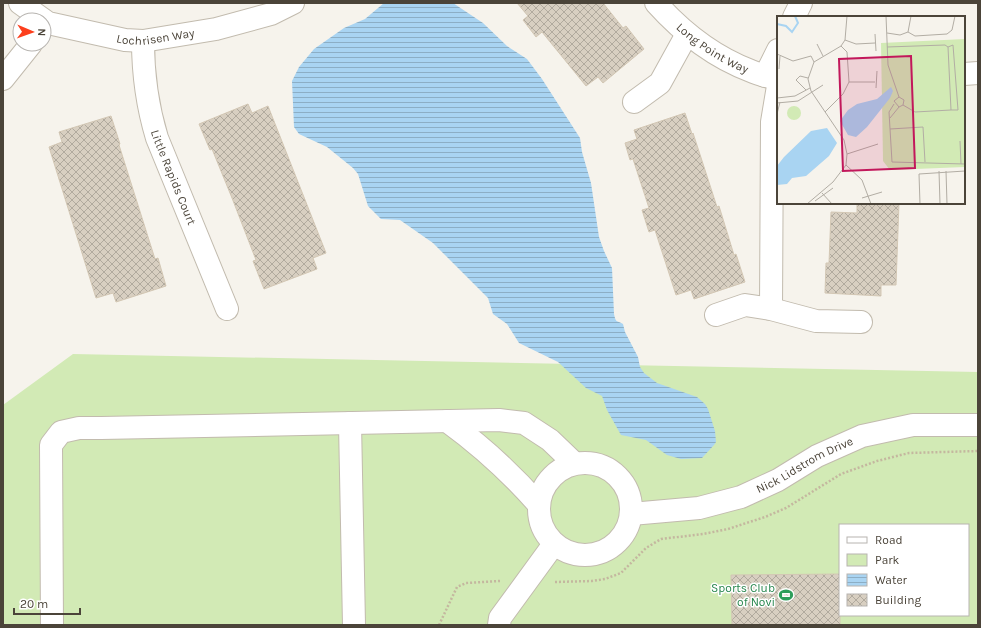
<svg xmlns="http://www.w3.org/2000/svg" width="981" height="628" viewBox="0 0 981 628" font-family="Karla,sans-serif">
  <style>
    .green { fill: #d2eab5; fill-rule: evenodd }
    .water { fill: url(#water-rules) }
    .building { fill: url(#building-cross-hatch); stroke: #d3c7b4 }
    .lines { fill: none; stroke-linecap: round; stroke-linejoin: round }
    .minor-casing { stroke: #c2bbae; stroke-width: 24 }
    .path { stroke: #c4b79f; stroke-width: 2.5; stroke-dasharray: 2 2; stroke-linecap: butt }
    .minor { stroke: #fff; stroke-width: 22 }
    .labels { text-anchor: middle; stroke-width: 3; stroke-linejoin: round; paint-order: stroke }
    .street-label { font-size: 12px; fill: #4b4439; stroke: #fff }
    .leisure-label { font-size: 12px; fill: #27864d; stroke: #fff; text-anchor: end }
    .inset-river { fill: none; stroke: #a9d4f2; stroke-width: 2 }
    .inset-road { fill: none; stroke: #b2ada4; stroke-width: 1 }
    .view { fill: #c2185b; fill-opacity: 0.15; stroke: #c2185b; stroke-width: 2 }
    .inset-edge { fill: none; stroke: #4b4439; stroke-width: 2 }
  </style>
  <defs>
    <pattern id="water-rules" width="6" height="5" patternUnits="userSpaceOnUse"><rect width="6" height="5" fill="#a9d4f2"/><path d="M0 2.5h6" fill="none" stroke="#8caec5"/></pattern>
    <pattern id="building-cross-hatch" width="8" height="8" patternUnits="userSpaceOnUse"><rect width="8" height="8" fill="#d8cfc1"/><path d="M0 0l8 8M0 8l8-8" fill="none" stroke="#b1aa9e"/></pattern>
  </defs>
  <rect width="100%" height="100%" fill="#f6f3ec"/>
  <path class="green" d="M73,354L978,372V625H3V405ZM840,525H968V615H840Z"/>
  <path class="water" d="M384,3H453L483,23L507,46L527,59L542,79L580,138L582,152L591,183L599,237L604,251L612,268L614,314C616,323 616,320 623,324L625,332L638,357L640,367L644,373L657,383L697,397L705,404L708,409L715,431L716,442L714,445L702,458L681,459L667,455L646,440L621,435L607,410L602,396L586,388L558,362L519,343L507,324L493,314L488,298L433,243L400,220L381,219L368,206L358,174L353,168L327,147L299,134L294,127L292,81L299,67L314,49L344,28L365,19Z"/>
  <path class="building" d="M517,3H603L623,28L626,26L644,49L603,83L598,77L586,86L542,32L536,37L523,20L528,16Z
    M248,104L252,113L268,106L326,253L313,258L317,269L264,289L253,261L256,260L232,198L212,149L210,150L199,124Z
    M685,113L692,134L693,133L717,207L719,206L734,255L736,254L745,282L694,299L691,290L676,295L655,230L649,232L642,210L649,208L633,159L630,160L625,143L637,139L634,130Z
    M111,116L120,144L119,145L155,259L158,258L166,286L116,302L113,293L96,298L49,147L62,142L59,132Z
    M857,203H899L896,285H881V296L825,293L826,263H829L831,212L857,213Z
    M840,574V625H732L731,575Z"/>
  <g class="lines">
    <defs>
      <g id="minor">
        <path id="s1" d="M20,3L48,23L125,40L143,41L216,29L271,14L293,3"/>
        <path id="s2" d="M656,3C682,32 714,57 751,71C760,75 769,77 778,79"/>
        <path d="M794,17L801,3"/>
        <path id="s3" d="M143,41C143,75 147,105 157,138L227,309"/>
        <path d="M964,74L978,73"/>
        <path d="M765,76L778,50"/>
        <path d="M3,79L31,44"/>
        <path d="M634,102L660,83L687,34"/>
        <path d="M771,309L772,122L778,86"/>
        <path d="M716,315L745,305L771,309L816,321L861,322"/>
        <path d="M447,421C480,445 512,474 539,505"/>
        <path d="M350,423L354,625"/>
        <circle cx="585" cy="509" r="46"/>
        <path id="s4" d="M631,514L699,508L741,497L778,480L817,456L862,436L913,425H978"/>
        <path d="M52,625L51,445L61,432L79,428H101L499,420L524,423L550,440L574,463"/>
        <path d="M499,625L500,618L554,544"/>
      </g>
    </defs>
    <use href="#minor" class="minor-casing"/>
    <path class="path" d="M555,582L592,581L605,579L621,573L646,548L661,539L703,534L728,529L765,517L786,508L841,474L877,461L909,453L978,451
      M439,625L457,587L466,583L500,581"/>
    <use href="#minor" class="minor"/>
  </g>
  <defs>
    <symbol id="stadium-bare" viewBox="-9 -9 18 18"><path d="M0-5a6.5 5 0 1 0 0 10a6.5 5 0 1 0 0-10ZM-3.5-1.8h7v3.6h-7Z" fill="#2e9e5b" stroke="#fff" stroke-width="2.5" paint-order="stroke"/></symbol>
  </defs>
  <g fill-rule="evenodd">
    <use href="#stadium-bare" x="776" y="585" width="20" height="20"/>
  </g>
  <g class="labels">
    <g class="street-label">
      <text dy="4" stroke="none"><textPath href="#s1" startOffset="144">Lochrisen Way</textPath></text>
      <text dy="4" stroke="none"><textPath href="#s2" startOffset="73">Long Point Way</textPath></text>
      <text dy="4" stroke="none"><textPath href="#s3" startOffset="141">Little Rapids Court</textPath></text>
      <text dy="4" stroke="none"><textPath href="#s4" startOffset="183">Nick Lidstrom Drive</textPath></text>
    </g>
    <g class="leisure-label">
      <text x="775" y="592">Sports Club<tspan x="775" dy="14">of Novi</tspan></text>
    </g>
  </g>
  <g transform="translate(777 16)">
    <rect width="188" height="188" fill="#f6f3ec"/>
    <path d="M188,23V151L113,154L106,145L104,27Z" fill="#d2eab5"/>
    <path d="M10 97a7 7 0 1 1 14 0a7 7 0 1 1-14 0Z" fill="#d2eab5"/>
    <path d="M114,71L116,75L113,82L90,111L79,121L71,119L63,105L71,94L80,88L100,83ZM50,112L60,127L52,140L29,160L15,162L10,168L0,169V150L7,141L34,115Z" fill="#a9d4f2"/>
    <path class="inset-river" d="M0,8L9,10L15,16L21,7L18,0"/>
    <path class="inset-road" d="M109,0L111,49L122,81L127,84L126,89L122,91L117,85L122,81M131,16L138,20L170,18L175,14L178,0M110,17L123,19L131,16L134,0M98,18L99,35M68,24L79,28L98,27M40,28L46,40M110,31L168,29L171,31L176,29L181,94H174L171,31M0,38L16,45L34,40L37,46M2,53L3,40M72,66H98M99,72L100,55M29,74L19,64L23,60L31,62M0,82L18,80L33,72M0,87L21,85L46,69M117,88L112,96L115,146L188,148M126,89L138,96L174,94M48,96L66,78L72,66L70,36L64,30M0,98L3,86M113,102L122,91M113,113L146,111L148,146M183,125L184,148M70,138L101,128M69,149L85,164L94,188M162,155L163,188M169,155L170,188M45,177L55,188M85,182L105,176M38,185L56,172M30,188L56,166L69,149L70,138L67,124L34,75L31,63L37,46L64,30L68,24L70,0M143,188L142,158L188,155"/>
    <path class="view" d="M134,40L138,152L66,155L62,43Z"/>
    <rect width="188" height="188" class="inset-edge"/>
  </g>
  <rect width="981" height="628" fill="none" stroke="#4b4439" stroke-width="8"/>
  <rect x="839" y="524" width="130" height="92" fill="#ffffff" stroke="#b7b4b0"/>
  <rect x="847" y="537" width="20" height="6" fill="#ffffff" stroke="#b7b4b0"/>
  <text x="875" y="544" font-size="12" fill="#4b4439">Road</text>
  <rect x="847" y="554" width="20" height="12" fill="#d2eab5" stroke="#b7b4b0"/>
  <text x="875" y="564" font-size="12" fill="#4b4439">Park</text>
  <rect x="847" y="574" width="20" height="12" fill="url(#water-rules)" stroke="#b7b4b0"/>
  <text x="875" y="584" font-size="12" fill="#4b4439">Water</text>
  <rect x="847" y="594" width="20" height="12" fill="url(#building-cross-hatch)" stroke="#b7b4b0"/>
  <text x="875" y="604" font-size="12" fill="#4b4439">Building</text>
  <g transform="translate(32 32) rotate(92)"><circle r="19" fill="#ffffff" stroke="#b7b4b0"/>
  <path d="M0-3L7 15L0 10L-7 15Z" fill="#fc3f1d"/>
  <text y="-6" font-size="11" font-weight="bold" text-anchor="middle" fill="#4b4439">N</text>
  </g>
  <path d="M14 608v6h66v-6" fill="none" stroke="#4b4439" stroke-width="2"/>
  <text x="20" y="608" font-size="12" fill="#4b4439" stroke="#ffffff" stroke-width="3" paint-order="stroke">20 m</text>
</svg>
